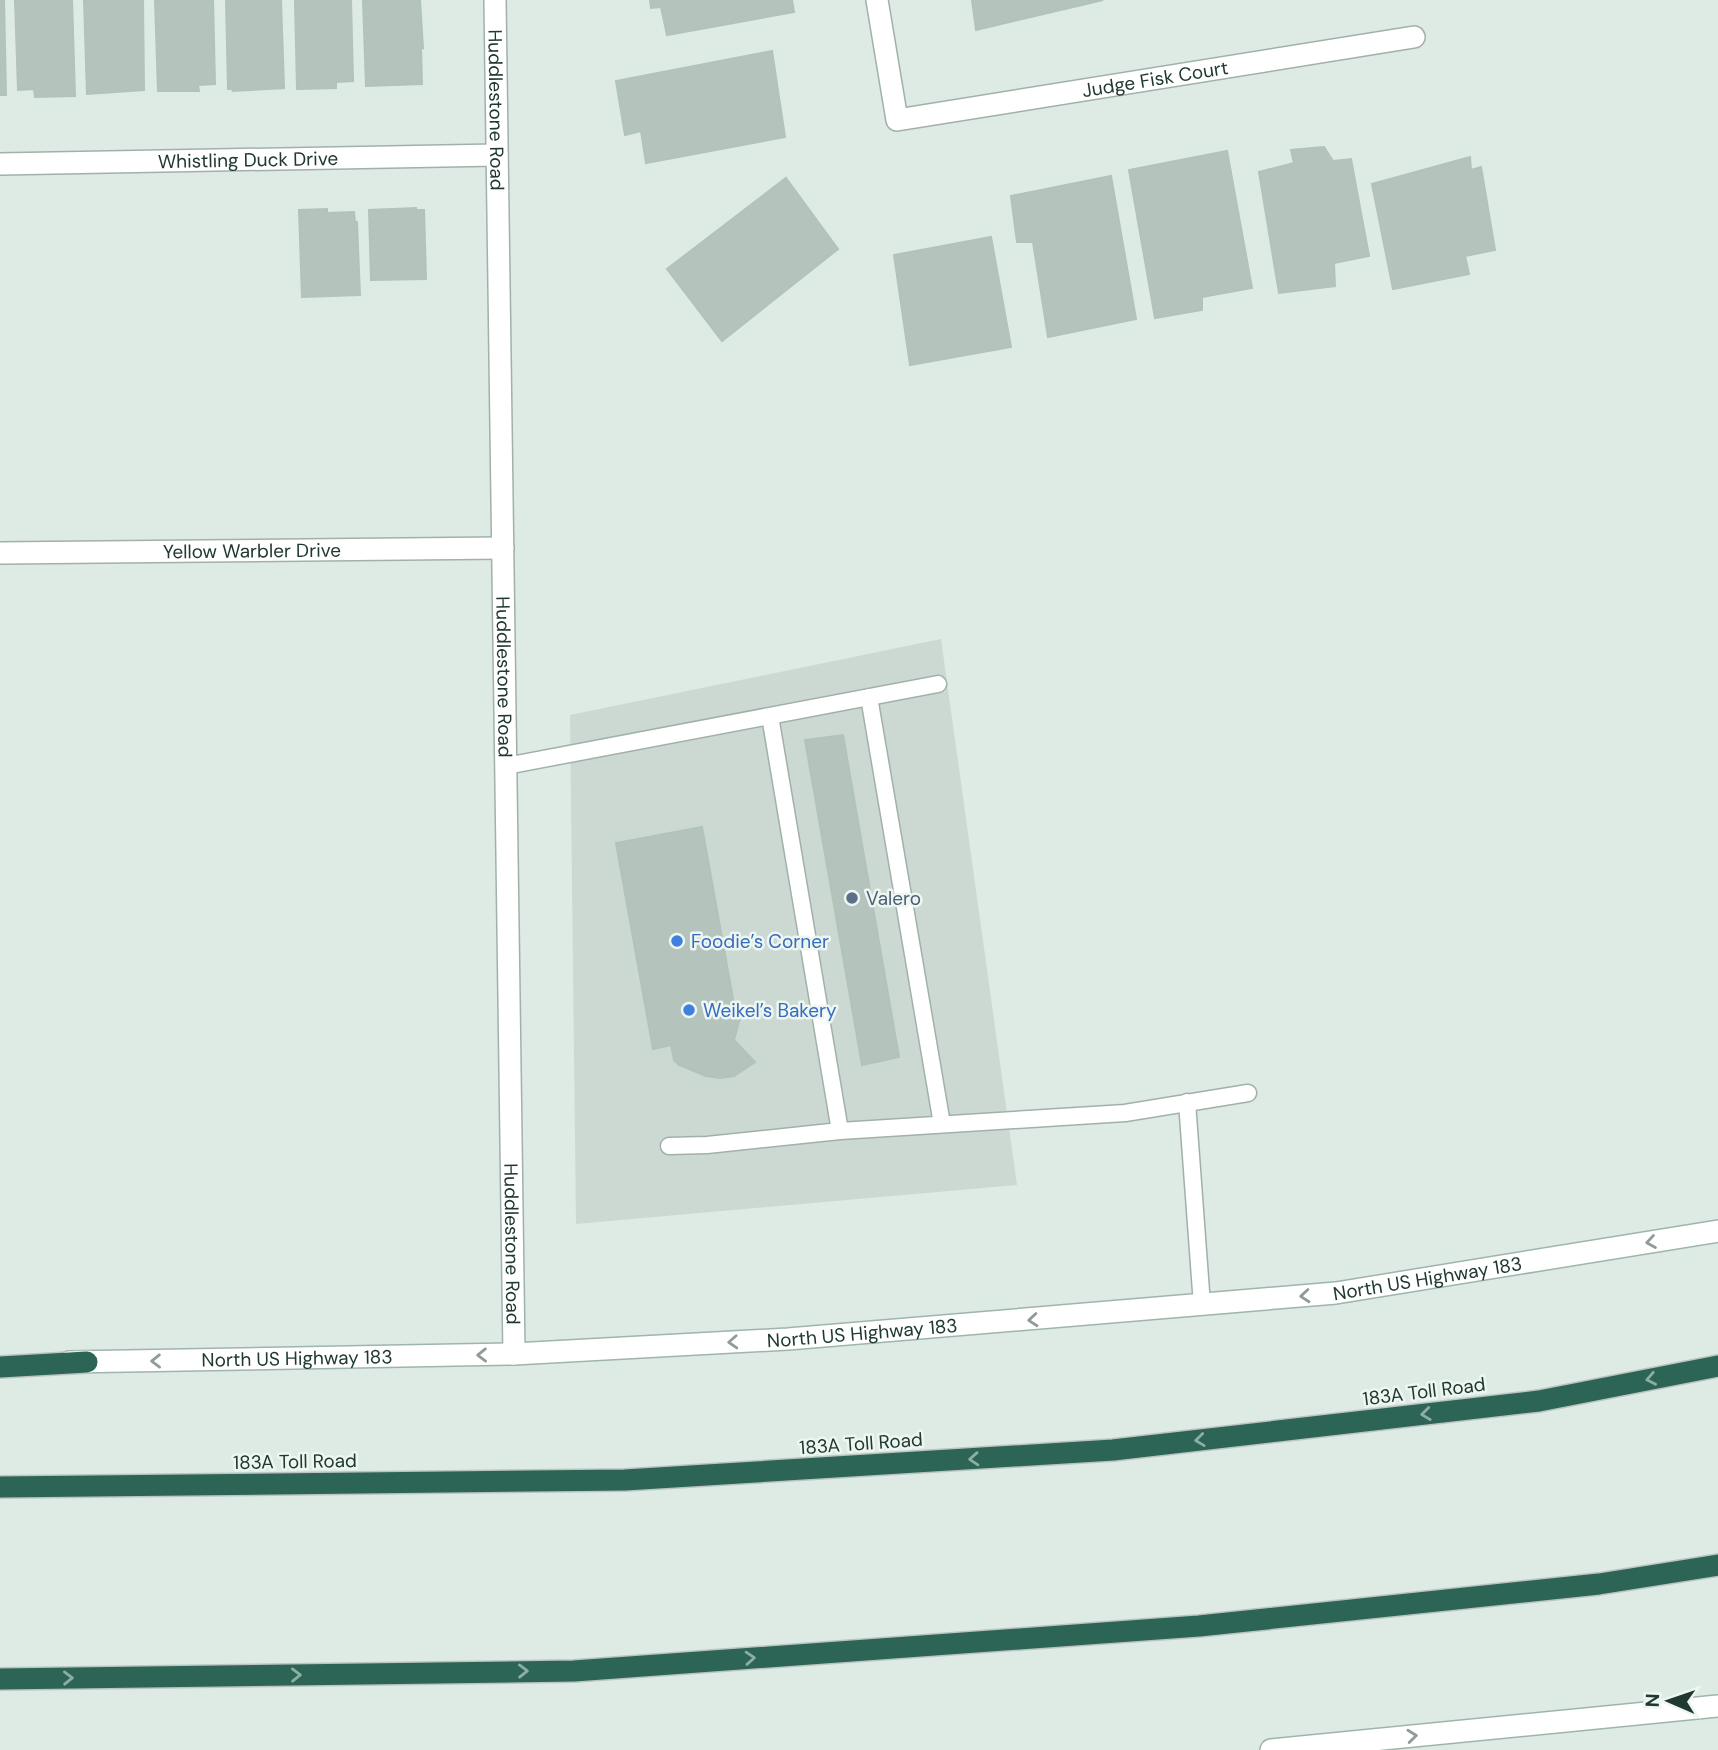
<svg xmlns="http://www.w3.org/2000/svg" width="1718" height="1750" viewBox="0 0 1718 1750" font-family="'DM Sans',sans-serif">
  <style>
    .built { fill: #ccd9d2 }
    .building { fill: #b4c4bc; stroke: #b1c3ba; stroke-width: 2 }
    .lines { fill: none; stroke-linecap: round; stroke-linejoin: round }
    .service-casing { stroke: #a1b1aa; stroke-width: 19 }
    .minor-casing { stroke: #a1b1aa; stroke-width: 24 }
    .secondary-casing { stroke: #9eb5ab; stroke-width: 24 }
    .motorway-casing { stroke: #bcc4c1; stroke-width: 24 }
    .service { stroke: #fff; stroke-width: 16 }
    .minor { stroke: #fff; stroke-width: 21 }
    .secondary { stroke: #fff; stroke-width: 21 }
    .motorway { stroke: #2c6555; stroke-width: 21 }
    .oneway { stroke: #909c98 }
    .oneway2 { stroke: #8daea4 }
    .service-dot { fill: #5c6f8a; stroke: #eef6f2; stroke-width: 2.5 }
    .shop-dot { fill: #3f7fe0; stroke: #eef6f2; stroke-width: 2.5 }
    .labels { text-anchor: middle; stroke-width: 5; stroke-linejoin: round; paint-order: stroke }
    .street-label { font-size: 19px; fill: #203930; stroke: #eef6f2 }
    .service-label { font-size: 19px; fill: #4e5e75; stroke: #eef6f2; text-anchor: start }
    .shop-label { font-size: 19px; fill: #366cbe; stroke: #eef6f2; text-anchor: start }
  </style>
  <rect width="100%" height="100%" fill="#deeae4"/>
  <path class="built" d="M941,639L1017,1185L576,1224L570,715Z"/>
  <path class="building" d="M0,0H4L6,95H0Z
    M15,0H72L75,96L35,97L34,89L18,90Z
    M84,0H143L144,90L87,94Z
    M155,0H213L215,84L198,85L199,91H158Z
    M226,0H281L284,88L233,91L234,89H228Z
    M295,0H351L353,81L336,82V88L297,89Z
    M363,0H420L423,48L421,47L422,84L366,86Z
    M650,0H792L794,12L667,35L661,7L651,8Z
    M972,0H1103L976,30Z
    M772,51L785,137L646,163L641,131L625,135L616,81Z
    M1324,147L1333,161L1351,159L1369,256L1334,263L1335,286L1279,293L1259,172L1294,163L1291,150Z
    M1227,151L1252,288L1202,297V310L1155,318L1129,170Z
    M1470,157L1471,170L1481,167L1495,250L1465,256L1469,274L1393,289L1372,184Z
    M1111,176L1136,319L1048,337L1033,242H1017L1011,196Z
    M786,178L838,249L722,341L667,269Z
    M416,208V210H424L426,279L371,280L369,210Z
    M327,209V213L354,212L355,222H357L360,295L302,297L299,210Z
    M991,237L1011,347L910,365L894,255Z
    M843,735L899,1057L862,1065L805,740Z
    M702,827L735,1010L739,1009L740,1018L734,1040L755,1062L734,1076L720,1078L706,1076L679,1065L674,1060L671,1045L653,1049L616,843Z"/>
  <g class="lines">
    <defs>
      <path id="service" d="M869,697L942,1124
        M770,716L840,1131
        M506,766L938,684
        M1187,1102L1202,1305
        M669,1146L707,1145L840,1131L1125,1113L1248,1093"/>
      <g id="minor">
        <path id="s1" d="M495,0L514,1354"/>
        <path id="s2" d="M877,0L897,120L1414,37"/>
        <path id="s3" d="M0,164L497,155"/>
        <path id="s4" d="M0,553L503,548"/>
      </g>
      <g id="secondary">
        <path id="s5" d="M69,1362L514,1354L788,1339L1336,1293L1718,1231"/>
        <path d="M1271,1750L1718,1706"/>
      </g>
      <path id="motorway" d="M0,1367L87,1362
        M0,1487L625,1480L1113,1450L1539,1401L1718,1366
        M0,1679L574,1671L1199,1626L1599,1584L1718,1565"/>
    </defs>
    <use href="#service" class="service-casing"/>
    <use href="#minor" class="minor-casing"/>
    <use href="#secondary" class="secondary-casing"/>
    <use href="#motorway" class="motorway-casing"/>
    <use href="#service" class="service"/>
    <use href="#minor" class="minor"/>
    <use href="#secondary" class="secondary"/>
    <use href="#motorway" class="motorway"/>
  </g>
  <defs><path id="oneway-chevron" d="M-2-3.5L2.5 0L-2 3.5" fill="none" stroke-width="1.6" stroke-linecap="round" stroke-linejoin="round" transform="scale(1.75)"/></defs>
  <g class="oneway">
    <use href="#oneway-chevron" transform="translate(1651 1242) rotate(171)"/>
    <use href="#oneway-chevron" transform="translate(1305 1296) rotate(175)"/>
    <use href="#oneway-chevron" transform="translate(1033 1320) rotate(175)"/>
    <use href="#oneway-chevron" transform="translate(733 1342) rotate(177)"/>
    <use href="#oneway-chevron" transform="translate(482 1355) rotate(179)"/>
    <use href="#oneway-chevron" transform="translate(156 1361) rotate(179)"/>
    <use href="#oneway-chevron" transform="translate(1412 1736) rotate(-6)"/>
  </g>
  <g class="oneway2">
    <use href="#oneway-chevron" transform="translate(1651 1379) rotate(169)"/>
    <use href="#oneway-chevron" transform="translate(1426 1414) rotate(173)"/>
    <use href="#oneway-chevron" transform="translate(1200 1440) rotate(173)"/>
    <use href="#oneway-chevron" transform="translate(974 1459) rotate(176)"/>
    <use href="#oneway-chevron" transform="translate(750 1658) rotate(-4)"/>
    <use href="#oneway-chevron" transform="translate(523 1671) rotate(-1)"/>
    <use href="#oneway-chevron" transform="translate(296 1675) rotate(-1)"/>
    <use href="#oneway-chevron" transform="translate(68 1678) rotate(-1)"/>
  </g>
  <circle class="service-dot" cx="852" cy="898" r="7"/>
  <g class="shop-dot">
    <circle cx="677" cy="941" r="7"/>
    <circle cx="689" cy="1010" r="7"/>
  </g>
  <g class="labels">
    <g class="street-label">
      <text dy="7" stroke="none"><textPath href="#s2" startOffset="383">Judge Fisk Court</textPath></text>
      <text dy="7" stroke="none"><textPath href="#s1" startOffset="110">Huddlestone Road</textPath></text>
      <text dy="7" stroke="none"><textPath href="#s3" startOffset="248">Whistling Duck Drive</textPath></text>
      <text dy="7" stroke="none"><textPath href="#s4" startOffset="252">Yellow Warbler Drive</textPath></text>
      <text dy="7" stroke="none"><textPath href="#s1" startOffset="677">Huddlestone Road</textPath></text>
      <text dy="7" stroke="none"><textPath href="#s1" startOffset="1244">Huddlestone Road</textPath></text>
      <text dy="7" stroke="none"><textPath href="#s5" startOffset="1362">North US Highway 183</textPath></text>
      <text dy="7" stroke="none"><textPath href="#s5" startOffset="794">North US Highway 183</textPath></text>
      <text dy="7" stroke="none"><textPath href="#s5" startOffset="228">North US Highway 183</textPath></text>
      <text transform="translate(1424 1391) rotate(-7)" y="7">183A Toll Road</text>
      <text transform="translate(861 1443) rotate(-4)" y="7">183A Toll Road</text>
      <text transform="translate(295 1461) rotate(-1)" y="7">183A Toll Road</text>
    </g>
    <g class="service-label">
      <text x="866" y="905">Valero</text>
    </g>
    <g class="shop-label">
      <text x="691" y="948">Foodie’s Corner</text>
      <text x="703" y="1017">Weikel’s Bakery</text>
    </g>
  </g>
  <g transform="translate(1669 1701) rotate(272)" stroke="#eef6f2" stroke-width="5" paint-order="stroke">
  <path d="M0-5L12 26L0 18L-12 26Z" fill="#203930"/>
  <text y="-10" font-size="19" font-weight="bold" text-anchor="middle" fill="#203930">N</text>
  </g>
</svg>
